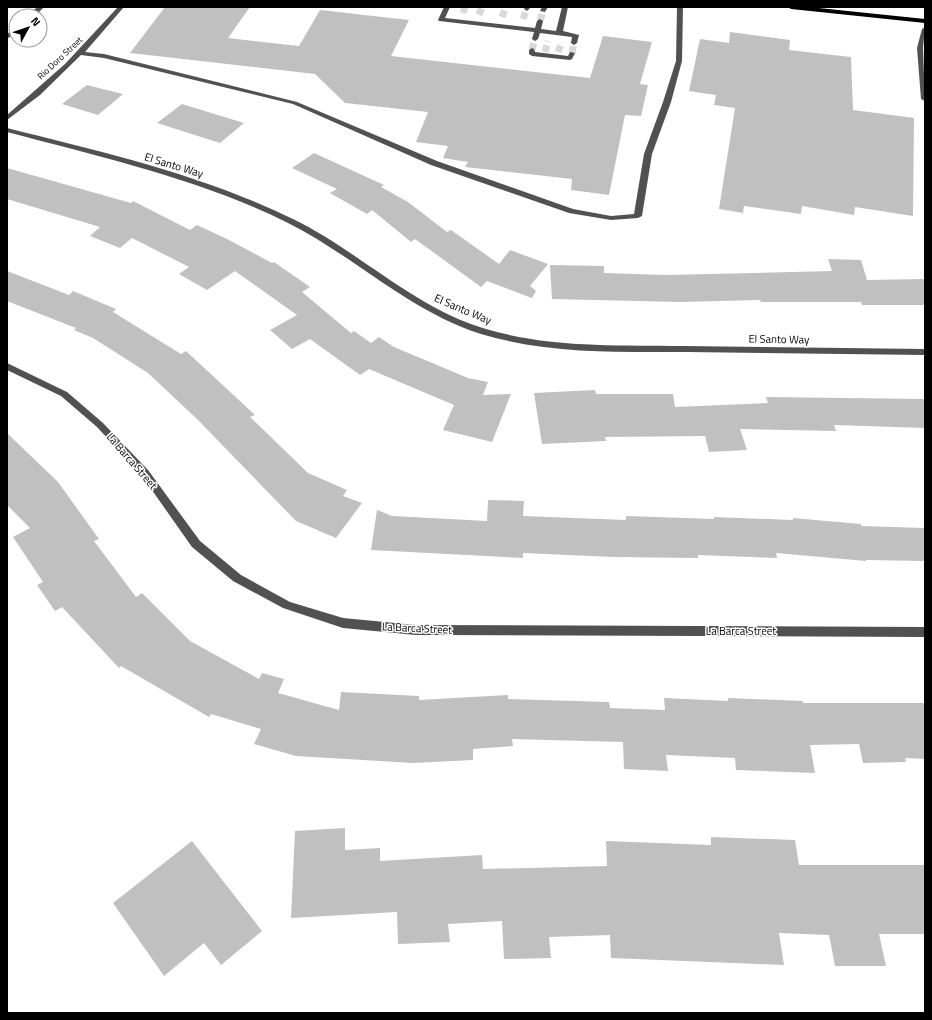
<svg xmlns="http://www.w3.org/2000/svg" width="932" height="1020" viewBox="0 0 932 1020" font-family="'Titillium Web',sans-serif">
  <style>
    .building { fill: #c0c0c0 }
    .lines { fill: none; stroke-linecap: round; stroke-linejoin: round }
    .minor-tunnel { stroke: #d9d9d9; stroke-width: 7; stroke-dasharray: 7 3.5; stroke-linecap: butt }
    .minor { fill: #515151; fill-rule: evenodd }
    .major { fill: #000; fill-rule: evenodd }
    .labels { text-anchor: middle; stroke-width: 3; stroke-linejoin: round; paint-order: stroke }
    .far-street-label { font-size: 9px; fill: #000; stroke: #fff }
    .street-label { font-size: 11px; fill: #000; stroke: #fff }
  </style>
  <rect width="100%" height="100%" fill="#fff"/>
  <path class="building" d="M165,7H250L228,38L299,46L320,10L409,20L391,56L590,78L603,36L652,42L640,84L648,85L641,116L625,115L609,195L571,190L572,179L465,167L468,162L443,158L448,146L416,142L428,112L345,103L315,74L130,53Z
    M730,32L790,40L789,50L851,57L853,110L914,118L913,216L855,207L854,215L802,206L801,214L744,206L743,213L719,209L735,108L714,105L716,95L689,91L700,39L729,43Z
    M87,85L123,94L98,115L62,104Z
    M182,104L244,123L220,143L157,123Z
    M314,153L384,185L381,187L408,202L447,232L451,230L499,264L510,250L548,264L530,286L536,291L532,298L487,281L481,287L415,239L411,242L372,210L367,214L330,193L337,189L292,168Z
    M7,168L131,203L133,201L190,230L197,225L229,240L272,263L274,262L310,287L302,292L351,333L354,331L371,343L379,337L394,347L468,378L488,382L483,395L511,394L492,442L443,430L454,405L369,369L360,375L310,339L292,349L270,330L297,315L235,271L207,290L179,274L189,267L132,238L120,248L90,236L100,227L7,199Z
    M828,259L861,260L867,280L925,279V305H862L861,302H761L760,300L680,302L552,299L550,265L604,266V273L666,275L832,271Z
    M7,271L69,295L73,291L116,309L113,312L181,354L186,351L255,415L250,417L308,473L347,490L343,496L362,503L336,538L296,521L198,420L148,373L93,338L74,330L76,328L7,301Z
    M595,390L596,394H673L675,407L768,403L766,397L925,399V428L834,425L836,431L740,429L747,450L709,452L705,436L605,437L606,441L542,444L534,393Z
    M7,433L58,482L99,539L94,541L136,597L142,593L190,641L259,679L262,673L284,679L278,693L339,710L341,692L419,696V700L508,695V699L609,702L610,708L665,710L664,698L728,701V698L803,701V703H925V759L905,758L906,762L863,763L859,744L810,745L815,773L736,770L735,758L666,755L668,771L624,769L623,742L512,739L513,746L473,749V760L413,763L296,756L254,744L261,729L211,714L209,717L121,666L119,668L62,607L55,611L37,585L43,582L13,537L30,528L7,505Z
    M488,500L524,501L523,516L626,520V516L714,519V517L793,520V518L861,524V526L925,528V561L866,560V561L776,553L777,558L698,555V558L613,557L523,553V558L371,550L377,510L392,516L487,521Z
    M345,828V850L380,848V861L482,855L483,869L607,866L606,841L711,845V837L795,840L799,865H925V934H879L886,966H835L829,935L779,933L784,965L611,958L610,935L549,937L551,958L504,959L502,921L448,924L450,942L398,944L397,912L291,918L295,831Z
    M192,841L262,931L221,965L204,943L164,976L113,903Z"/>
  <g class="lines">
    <path class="minor-tunnel" d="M463,13L465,7
      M479,15L482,7
      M502,17L506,7
      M523,19L527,9
      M540,21L543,11
      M532,50L535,39
      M545,52L548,41
      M558,52L562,42
      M572,53L574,43"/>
    <path class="minor" d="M37,7H44L35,16H28Z
      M118,7H124L85,52L104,54L297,102L437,161L573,209L611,216L634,214L644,154L663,102L676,61L677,7H683L682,61L671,102L652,154L642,216L638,218L611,220L569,213L431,165L293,104L104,58L81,55L40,95L7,120V115L65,64Z
      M444,7H450L445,18L535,28L537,21L540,19L543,21L541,29L556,31L562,7H568L563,31L579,35L577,43L574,45L571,43L572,37L540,33L538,39L535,41L532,39L534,32L439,21L438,20Z
      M525,7H531L527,11L524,9Z
      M542,7H548L545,12L540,11Z
      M16,27V32L7,39V34Z
      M925,27L923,48L925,101L921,99L917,48L922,29Z
      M532,48L534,49L535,52L568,56L570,52L575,53L572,59L570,60L532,56L529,54V50Z
      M7,128C103,152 203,175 293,219C359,251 414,308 486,329C550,348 617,345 683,346C764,347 844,348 925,349V355C846,354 767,353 687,352C618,352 548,354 481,334C409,311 354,256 288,223C200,179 101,157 7,132Z
      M7,363L67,392L103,423L148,470L200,541L241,575L290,602L343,618L416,625L925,627V637L416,635L343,628L283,608L233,581L192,547L142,476L97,427L61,396L7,370Z"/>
    <path class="major" d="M788,7H809L925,19V23L791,9Z"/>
  </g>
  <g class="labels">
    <g class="far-street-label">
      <text transform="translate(60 58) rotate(-43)" y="3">Rio Doro Street</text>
    </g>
    <g class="street-label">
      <text transform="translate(174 165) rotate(17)" y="4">El Santo Way</text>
      <text transform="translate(463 309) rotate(23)" y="4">El Santo Way</text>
      <text transform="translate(779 339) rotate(1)" y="4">El Santo Way</text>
      <text transform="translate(132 461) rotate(49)" y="4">La Barca Street</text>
      <text transform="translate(417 628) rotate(3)" y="4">La Barca Street</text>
      <text x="741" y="635">La Barca Street</text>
    </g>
  </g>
  <rect width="932" height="1020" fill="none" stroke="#000000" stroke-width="16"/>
  <g transform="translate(28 28) rotate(50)"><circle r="19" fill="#ffffff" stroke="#999999"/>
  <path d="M0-3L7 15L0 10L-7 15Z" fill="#000000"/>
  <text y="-6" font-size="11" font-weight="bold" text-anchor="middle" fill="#000000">N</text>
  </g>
</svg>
